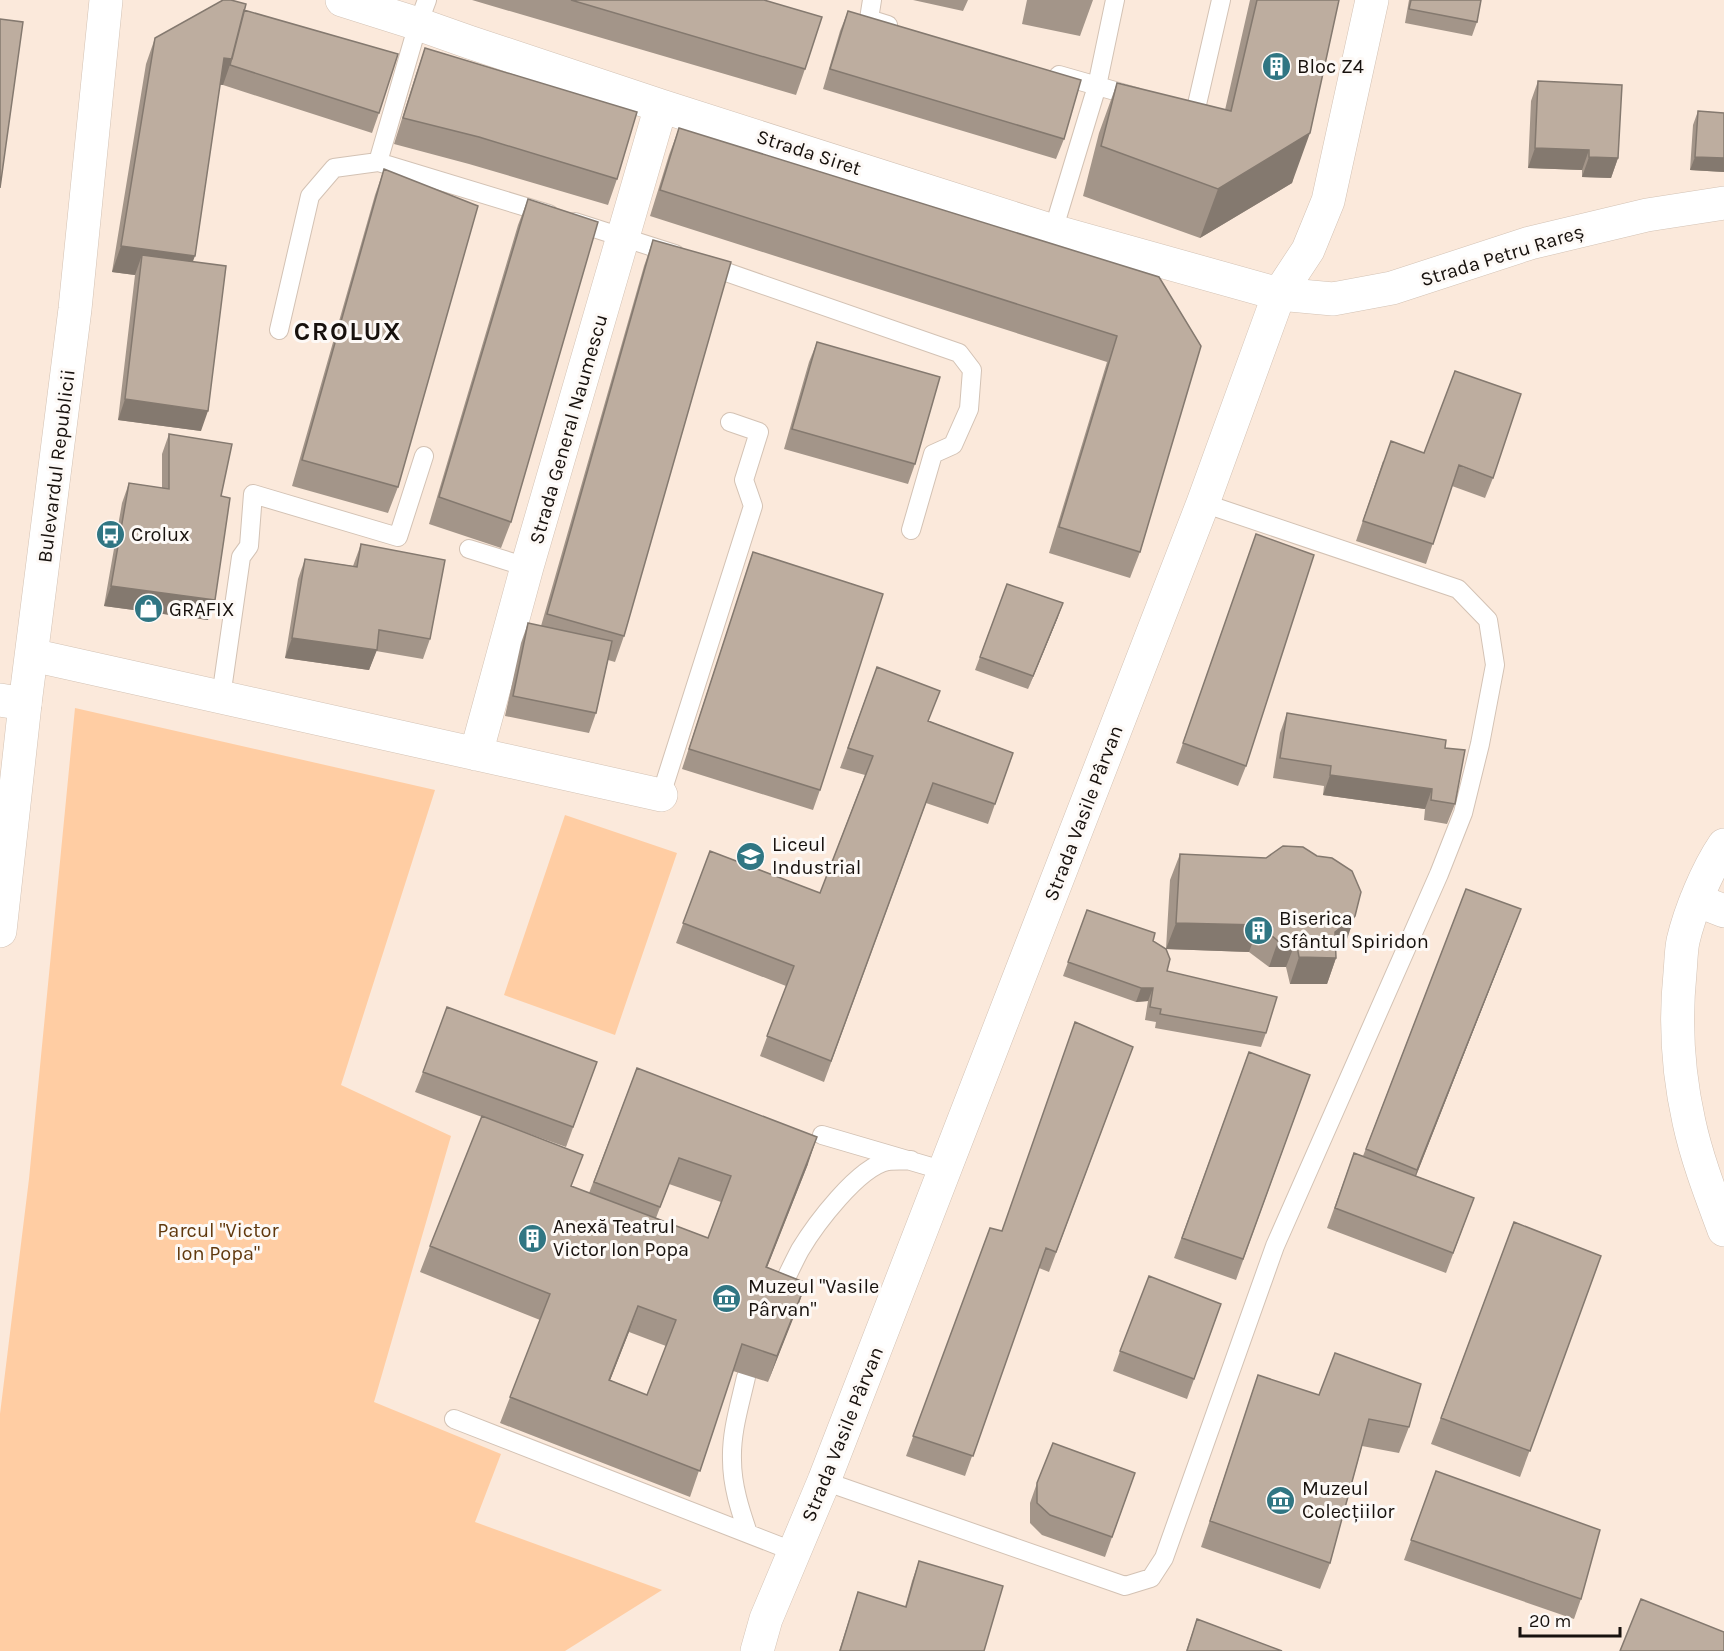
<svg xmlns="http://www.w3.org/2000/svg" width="1724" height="1651" viewBox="0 0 1724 1651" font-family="Karla,sans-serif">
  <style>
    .green { fill: #ffcda3 }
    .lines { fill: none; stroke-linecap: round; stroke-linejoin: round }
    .service-casing { stroke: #d3c2b4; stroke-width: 20 }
    .minor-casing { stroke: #d3c2b4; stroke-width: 34 }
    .tertiary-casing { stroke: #d3c2b4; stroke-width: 34 }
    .secondary-casing { stroke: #d3c2b4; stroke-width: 34 }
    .primary-casing { stroke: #d3c2b4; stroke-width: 34 }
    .service { stroke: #fff; stroke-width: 18 }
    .minor { stroke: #fff; stroke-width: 33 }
    .tertiary { stroke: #fff; stroke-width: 33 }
    .secondary { stroke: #fff; stroke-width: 33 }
    .primary { stroke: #fff; stroke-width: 33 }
    .wall { fill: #a39589; fill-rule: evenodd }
    .shaded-wall { fill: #84796f }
    .building { fill: #bdad9f; stroke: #84796f; stroke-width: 1.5; fill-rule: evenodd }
    .labels { text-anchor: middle; stroke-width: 6; stroke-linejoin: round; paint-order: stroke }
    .poi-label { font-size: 20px; fill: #17110d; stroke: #fdf9f6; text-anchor: start }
    .street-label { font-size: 20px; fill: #17110d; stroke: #fdf9f6 }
    .park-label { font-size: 20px; fill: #60380d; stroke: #fdf9f6 }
    .district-label { font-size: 26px; font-weight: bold; letter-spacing: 1.5px; fill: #17110d; stroke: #fdf9f6 }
  </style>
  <rect width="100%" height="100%" fill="#fbe9db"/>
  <path class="green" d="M75,708L435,790L341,1085L451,1136L374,1402L501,1454L475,1522L662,1590L565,1651H0V1414L29,1179Z
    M565,815L677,853L615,1035L504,995Z"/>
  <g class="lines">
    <defs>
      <path id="service" d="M872,0L869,19L888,25
        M1059,75L1136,97
        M1183,110L1195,113L1221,0
        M378,162L418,24L427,0
        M575,222L675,254
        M1053,231L1097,86L1115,0
        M706,265L959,353L972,370L969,409L953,445L933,454L911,530
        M279,330L310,196L334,168L378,162L549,214
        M469,549L527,567
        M221,697L241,557L249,546L253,494L398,537L424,456
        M661,795L753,506L744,480L759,432L730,422
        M822,1135L945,1171
        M777,1296C785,1281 792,1265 800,1250C815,1225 858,1167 888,1161C895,1160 904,1161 911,1160
        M746,1377C740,1404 731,1432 732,1460C732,1485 740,1510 748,1533
        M454,1419L795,1552
        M824,1481L1125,1586L1151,1578L1164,1558L1275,1246L1439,874L1463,813L1480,744L1495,665L1488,620L1458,589L1203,503"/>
      <path id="minor" d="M342,0L418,24L469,42L661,106L1053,231L1279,294
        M32,655L661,795
        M0,700L25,704
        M476,754L527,567L661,106
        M1724,845C1707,870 1690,911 1683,941C1681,951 1681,962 1680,973C1675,1022 1678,1073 1689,1122C1697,1159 1711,1195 1724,1230
        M1696,900L1724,911"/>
      <path id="tertiary" d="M1279,294L1333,299L1392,288L1530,243L1647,215L1724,203"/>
      <path id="secondary" d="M757,1651L766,1619L824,1481L1203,503L1279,294L1308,250L1328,201L1372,0"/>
      <path id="primary" d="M0,931L25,704L75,309L106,0"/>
    </defs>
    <use href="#service" class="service-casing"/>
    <use href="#minor" class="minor-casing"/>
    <use href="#tertiary" class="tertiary-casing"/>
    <use href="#secondary" class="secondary-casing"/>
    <use href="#primary" class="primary-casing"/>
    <use href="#service" class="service"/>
    <use href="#minor" class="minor"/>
    <use href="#tertiary" class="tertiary"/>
    <use href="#secondary" class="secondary"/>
    <use href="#primary" class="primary"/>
  </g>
  <path class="wall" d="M472,0H764L805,69L796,95Z
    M913,0H968L963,11Z
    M1027,0H1093L1080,36L1022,24Z
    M1250,0H1339L1292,183L1200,238L1083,196L1099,133L1117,83L1225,110Z
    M1409,0H1481L1477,22L1472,36L1405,23Z
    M244,10L379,113L372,133L223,85H220L192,262L201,431L118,420L135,275L112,272L146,64L155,38Z
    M848,11L1064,139L1056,159L823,89L840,31Z
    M425,48L617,179L608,205L469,164L394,144L416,74Z
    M1538,81L1618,158L1611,178L1582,177V170L1528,168L1531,101Z
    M1698,111L1724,113V172L1690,170L1693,125Z
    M679,128L1201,346L1140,552L1130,578L1049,553L1107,362L650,216L669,155Z
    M384,169L398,487L388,513L292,486L375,195Z
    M528,199L511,522L501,548L429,524L518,225Z
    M653,240L624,636L615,662L608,660L596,713L589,733L505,716L521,643L528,623L541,626L644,266Z
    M817,342L915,464L908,484L784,449L809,362Z
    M169,434L221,496L208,620L104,606L122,503L129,483L162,488V454Z
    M1424,453L1493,478L1485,498L1452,486L1426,564L1356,541L1383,461Z
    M1256,534L1246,766L1238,786L1176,763Z
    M361,544L430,639L423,659L376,651L369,670L285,658L298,579L305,559L353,566Z
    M753,552L820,790L813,810L682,769Z
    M1007,584L1058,617L1028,689L975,670Z
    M877,667L929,721L1013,753L988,824L926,803L824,1082L760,1056L786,986L676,943L710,851L820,893L865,775L840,768Z
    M1287,713L1445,748L1455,804L1447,824L1424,820L1425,809L1323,795L1324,786L1273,778L1280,733Z
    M1180,854L1346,942L1336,950V958L1327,984H1290L1286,967H1269L1249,952L1166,949L1170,880Z
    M1466,889L1511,935L1416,1176L1474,1198L1446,1273L1327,1228L1354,1153L1363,1156Z
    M1087,910L1153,941L1167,971L1266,1033L1261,1047L1155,1028L1156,1022L1145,1020L1148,1001L1136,1002L1063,976Z
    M1133,1047L1049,1272L1039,1268L965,1476L906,1456L990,1228L1001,1231Z
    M1249,1052L1310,1075L1236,1280L1174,1258Z
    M597,1062L566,1147L510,1127L572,1187L589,1193L637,1068L808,1164L767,1267L806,1283L768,1382L733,1371L690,1497L500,1423L540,1320L420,1272L430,1246L482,1117L415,1092L423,1072ZM669,1184L721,1202L708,1238L656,1218ZM629,1332L666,1346L647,1395L610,1380Z
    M1514,1222L1601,1256L1520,1477L1431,1444Z
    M1221,1304L1187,1399L1113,1371L1120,1351Z
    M1258,1375L1409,1427L1399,1453L1362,1446L1330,1563L1320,1589L1201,1547Z
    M1436,1471L1581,1599L1574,1619L1404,1560Z
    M1135,1473L1105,1557L1042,1535L1030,1523V1503L1037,1483Z
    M919,1561L984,1651H839L858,1592L905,1607L912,1581Z
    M1197,1619L1282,1651H1186Z"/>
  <path class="shaded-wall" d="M224,58L232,59L223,85L215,84Z
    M1310,133L1292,183L1200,238L1218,189Z
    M1535,148L1589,150L1582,170L1528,168Z
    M1589,157L1618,158L1611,178L1582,177Z
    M1695,157L1724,158V172L1690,170Z
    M121,246L195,256L185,282L142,255L135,275L112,272Z
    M125,399L208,411L201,431L118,420Z
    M111,586L215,600L208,620L104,606Z
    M1063,603L1058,617L1028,689L1033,676Z
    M292,638L377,650L369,670L285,658Z
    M1330,775L1432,789L1425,809L1323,795Z
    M1521,909L1511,935L1408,1196L1417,1170Z
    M1355,916L1346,942L1325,958L1335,932Z
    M1176,923L1259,925L1249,952L1166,949Z
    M1278,941H1296L1286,967H1269Z
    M1299,957L1336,958L1327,984H1290Z
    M1141,988H1153L1148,1001L1136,1002Z
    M817,1137L808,1164L757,1293L766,1267Z
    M806,1283L797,1309L768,1382L777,1356Z
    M638,1306L629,1332L600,1406L609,1380Z"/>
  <path class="building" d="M223,0H231L246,4L232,59L224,58L195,256L121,246L155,38Z
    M571,0H764L822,17L805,69Z
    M1257,0H1339L1310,133L1218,189L1101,146L1117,83L1231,111Z
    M1411,0H1481L1477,22L1409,9Z
    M244,10L398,54L379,113L230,65Z
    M848,11L1081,80L1064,139L830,69Z
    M0,19L23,22L0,188Z
    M425,48L637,112L617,179L479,137L403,118Z
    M1538,81L1622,85L1618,158L1589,157V150L1535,148Z
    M1698,111L1724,113V158L1695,157Z
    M679,128L1159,277L1201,346L1140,552L1059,527L1117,336L660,190Z
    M384,169L478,206L398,487L302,460Z
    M528,199L598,222L511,522L439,497Z
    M653,240L731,262L624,636L547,614Z
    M142,255L226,266L208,411L125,399Z
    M817,342L940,377L915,464L792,429Z
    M1455,371L1521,394L1493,478L1459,465L1433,544L1363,521L1391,441L1424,453Z
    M169,434L232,444L221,496L230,498L215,600L111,586L129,483L169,489Z
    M1256,534L1314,555L1246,766L1183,743Z
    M361,544L445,560L430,639L379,630L377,650L292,638L305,559L357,567Z
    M753,552L883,594L820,790L689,749Z
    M1007,584L1063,603L1033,676L980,657Z
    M528,623L612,641L596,713L513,696Z
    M877,667L940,691L928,721L1013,753L995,804L933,783L831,1061L767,1036L794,966L683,923L710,851L820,893L873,756L848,748Z
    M1287,713L1446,740L1445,748L1465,750L1455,804L1431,800L1432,789L1330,775L1331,766L1280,758Z
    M1283,846L1303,847L1317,856L1332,858L1352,871L1361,892L1355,916L1335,932L1336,958L1299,957L1296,941H1278L1259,925L1176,923L1180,854L1266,858Z
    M1466,889L1521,909L1417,1170L1366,1149Z
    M1087,910L1155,933L1153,941L1166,949L1170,959L1167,971L1277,997L1266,1033L1160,1014L1161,1009L1150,1007L1153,988H1141L1068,962Z
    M447,1007L597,1062L573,1127L423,1072Z
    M1075,1022L1133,1047L1056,1252L1046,1248L973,1456L913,1436L990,1228L1002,1231Z
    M1249,1052L1310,1075L1243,1259L1182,1238Z
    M637,1068L817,1137L766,1267L806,1283L777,1356L742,1344L700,1471L510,1397L550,1294L430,1246L482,1116L583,1155L571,1186L708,1238L731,1176L679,1158L660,1207L594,1182ZM638,1306L676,1320L647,1395L609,1380Z
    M1354,1153L1474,1198L1453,1253L1335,1208Z
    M1514,1222L1601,1256L1530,1451L1441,1418Z
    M1149,1276L1221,1304L1194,1379L1120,1351Z
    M1335,1353L1421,1384L1409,1427L1369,1419L1330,1563L1210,1521L1258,1375L1319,1395Z
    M1053,1443L1135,1473L1112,1537L1050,1515L1037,1503V1483Z
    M1436,1471L1600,1530L1581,1599L1411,1540Z
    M919,1561L1003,1586L984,1651H840L858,1592L906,1607Z
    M1641,1599L1724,1632V1651H1620Z
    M1197,1619L1282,1651H1187Z"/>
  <defs>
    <symbol id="building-disc" viewBox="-11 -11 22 22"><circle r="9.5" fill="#307683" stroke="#fdf9f6"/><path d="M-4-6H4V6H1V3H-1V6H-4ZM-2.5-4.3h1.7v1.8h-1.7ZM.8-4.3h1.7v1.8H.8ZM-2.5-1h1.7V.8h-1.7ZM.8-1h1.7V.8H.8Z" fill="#fff"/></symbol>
    <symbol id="bus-disc" viewBox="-11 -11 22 22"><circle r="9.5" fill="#307683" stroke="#fdf9f6"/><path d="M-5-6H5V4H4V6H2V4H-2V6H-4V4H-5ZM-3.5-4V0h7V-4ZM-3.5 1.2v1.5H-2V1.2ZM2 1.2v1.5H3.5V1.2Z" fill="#fff"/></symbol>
    <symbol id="shop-disc" viewBox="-11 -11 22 22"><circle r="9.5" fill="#307683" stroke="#fdf9f6"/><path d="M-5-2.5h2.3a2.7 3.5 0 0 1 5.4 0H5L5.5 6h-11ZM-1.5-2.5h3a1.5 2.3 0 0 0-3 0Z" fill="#fff"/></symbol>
    <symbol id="school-disc" viewBox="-11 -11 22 22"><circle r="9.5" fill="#307683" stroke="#fdf9f6"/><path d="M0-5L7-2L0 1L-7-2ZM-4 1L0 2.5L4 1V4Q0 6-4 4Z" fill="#fff"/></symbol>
    <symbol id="museum-disc" viewBox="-11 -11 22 22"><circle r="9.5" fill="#307683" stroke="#fdf9f6"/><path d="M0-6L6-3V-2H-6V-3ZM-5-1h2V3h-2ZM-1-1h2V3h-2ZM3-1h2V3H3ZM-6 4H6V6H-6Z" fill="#fff"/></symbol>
  </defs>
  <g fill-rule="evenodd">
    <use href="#building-disc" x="1260" y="50" width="33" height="33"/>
    <use href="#bus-disc" x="94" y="518" width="33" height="33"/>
    <use href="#shop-disc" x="132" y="592" width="33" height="33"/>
    <use href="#school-disc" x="734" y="840" width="33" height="33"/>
    <use href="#building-disc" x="1242" y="914" width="33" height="33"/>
    <use href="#building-disc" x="516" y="1222" width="33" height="33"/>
    <use href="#museum-disc" x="710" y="1282" width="33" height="33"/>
    <use href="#museum-disc" x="1264" y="1484" width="33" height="33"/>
  </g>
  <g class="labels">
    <g class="poi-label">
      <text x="1297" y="73">Bloc Z4</text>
      <text x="131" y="541">Crolux</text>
      <text x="169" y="616">GRAFIX</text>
      <text x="772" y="851">Liceul<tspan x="772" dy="23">Industrial</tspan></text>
      <text x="1279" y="925">Biserica<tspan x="1279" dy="23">Sfântul Spiridon</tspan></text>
      <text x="553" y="1233">Anexă Teatrul<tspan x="553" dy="23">Victor Ion Popa</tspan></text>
      <text x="748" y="1293">Muzeul "Vasile<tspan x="748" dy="23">Pârvan"</tspan></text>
      <text x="1302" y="1495">Muzeul<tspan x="1302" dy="23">Colecțiilor</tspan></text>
    </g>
    <g class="street-label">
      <text transform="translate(809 152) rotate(18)" y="7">Strada Siret</text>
      <text transform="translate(1502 255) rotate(-17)" y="7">Strada Petru Rareș</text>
      <text transform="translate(568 429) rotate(-74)" y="7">Strada General Naumescu</text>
      <text transform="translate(56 466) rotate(-83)" y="7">Bulevardul Republicii</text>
      <text transform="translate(1083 813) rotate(-69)" y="7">Strada Vasile Pârvan</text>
      <text transform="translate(842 1434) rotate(-68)" y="7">Strada Vasile Pârvan</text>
    </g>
    <g class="park-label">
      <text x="218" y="1237">Parcul "Victor<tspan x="218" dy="23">Ion Popa"</tspan></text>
    </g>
    <g class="district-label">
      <text x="348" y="340">CROLUX</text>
    </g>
  </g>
  <path d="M1520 1627v9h100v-9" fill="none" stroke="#17110d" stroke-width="3"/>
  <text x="1529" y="1627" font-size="18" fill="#17110d" stroke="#fdf9f6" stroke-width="4.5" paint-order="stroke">20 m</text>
</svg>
